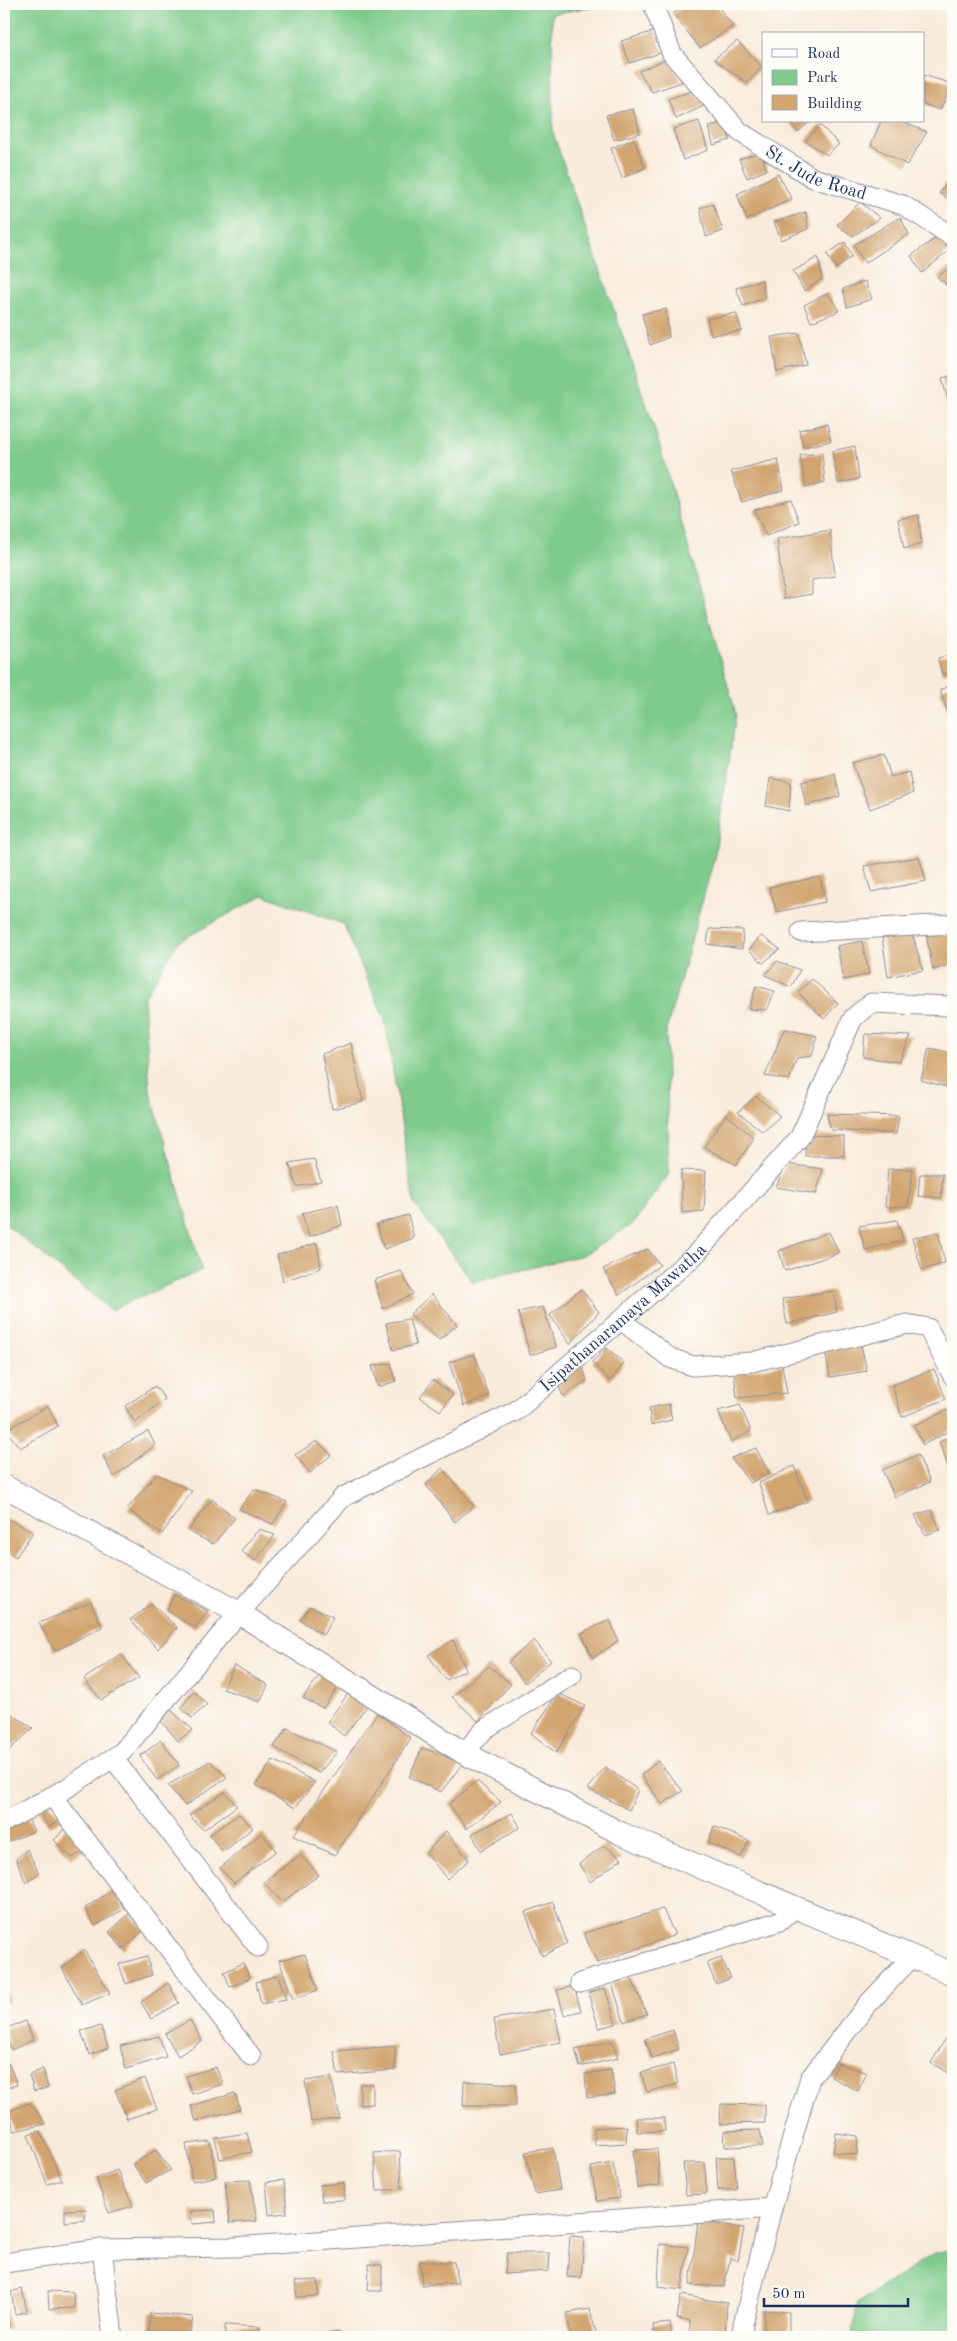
<svg xmlns="http://www.w3.org/2000/svg" width="957" height="2341" viewBox="0 0 957 2341" font-family="'Old Standard TT',serif">
  <style>
    .green { fill: #7ecb8b; stroke: #4c7d74 }
    .building { fill: #d2a56f }
    .lines { fill: none; stroke-linecap: round; stroke-linejoin: round }
    .minor-casing { stroke: #8a8d9c; stroke-width: 21 }
    .tertiary-casing { stroke: #8a8d9c; stroke-width: 24 }
    .minor { stroke: #fff; stroke-width: 19 }
    .tertiary { stroke: #fff; stroke-width: 22 }
    .labels { text-anchor: middle; stroke-width: 5; stroke-linejoin: round; paint-order: stroke }
    .street-label { font-size: 18px; fill: #1b2f5e; stroke: #fdfcf7 }
  </style>
  <rect width="100%" height="100%" fill="#fdfcf7"/>
  <filter id="ink" filterUnits="userSpaceOnUse"><feTurbulence type="fractalNoise" baseFrequency=".02" numOctaves="2"/><feDisplacementMap in="SourceGraphic" scale="10" xChannelSelector="R" yChannelSelector="G"/><feConvolveMatrix kernelMatrix="1 2 1 2 8 2 1 2 1" color-interpolation-filters="sRGB"/></filter>
  <filter id="wash" filterUnits="userSpaceOnUse"><feTurbulence type="fractalNoise" baseFrequency=".0096" numOctaves="4" result="noise"/><feDisplacementMap in="SourceGraphic" scale="20" xChannelSelector="R" yChannelSelector="G"/><feGaussianBlur stdDeviation="1.12" result="paint"/><feColorMatrix in="noise" values="0 0 0 0 0 0 0 0 0 0 0 0 0 0 0 0 0 1.4 0 .05"/><feComposite in="paint" operator="in"/></filter>
  <g filter="url(#wash)">
    <rect width="100%" height="100%" fill="#f9ebda"/>
    <path class="green" d="M4,4H608L552,14L553,133L654,427L736,714L714,859L666,1031L669,1174L633,1224L583,1255L473,1282L414,1204L385,1020L343,924L263,895L178,942L144,998L150,1091L202,1270L111,1310L4,1223Z
      M953,2249V2337H853L857,2304L935,2253Z"/>
    <g id="blocks">
      <path class="building" d="M689,4H716L733,26L700,48L673,14Z
        M655,31L663,52L630,63L621,41Z
        M737,41L762,67L747,83L714,59Z
        M669,58L682,82L652,92L639,71Z
        M923,75L953,84L940,110L923,104Z
        M692,91L706,105L676,119L668,99Z
        M633,109L640,133L614,140L606,115Z
        M699,121L708,150L683,160L673,129Z
        M789,121H811L798,132Z
        M881,121H900L927,132L907,165L871,145Z
        M725,122L730,140L713,145L709,126Z
        M820,125L839,144L827,155L805,141Z
        M634,139L645,168L622,178L611,148Z
        M761,152L767,170L747,178L739,159Z
        M953,173V202L939,193Z
        M778,174L792,199L747,220L737,194Z
        M860,202L880,218L853,236L837,225Z
        M713,204L723,231L706,237L700,208Z
        M806,212L808,229L781,240L774,222Z
        M900,217L909,234L865,263L854,245Z
        M937,237L951,249L922,273L911,256Z
        M845,242L852,256L836,269L827,254Z
        M818,257L822,279L804,291L793,271Z
        M953,265V291L937,277Z
        M762,280L765,298L743,306L736,288Z
        M865,281L872,299L847,307L843,289Z
        M828,293L839,311L811,322L804,305Z
        M666,309L669,337L650,345L642,314Z
        M736,313L742,331L711,335L707,319Z
        M799,333L806,365L777,372L771,337Z
        M953,375V400L948,401L942,378Z
        M827,424L831,441L803,447L799,430Z
        M855,446L859,479L838,483L832,451Z
        M822,453L825,482L806,487L800,455Z
        M778,459L784,490L742,502L731,471Z
        M791,499L799,522L766,536L754,510Z
        M919,515L921,544L904,549L898,519Z
        M830,530L835,576L812,580V594L784,599L777,539Z
        M953,654V672L942,674L938,658Z
        M953,684V712L948,713L940,690Z
        M884,755L891,777L909,772L913,793L870,809L852,763Z
        M835,774L840,796L806,806L801,782Z
        M770,778L791,782L789,811L766,806Z
        M919,857L926,881L871,892L864,866Z
        M820,877L825,902L777,912L769,887Z
        M709,929L743,930L742,949L707,944Z
        M952,930L953,964L933,970L926,934Z
        M912,933L923,970L888,977L882,937Z
        M761,936L780,949L763,963L749,950Z
        M862,941L869,974L844,980L837,946Z
        M777,961L800,970L791,987L765,975Z
        M812,979L838,1003L824,1019L798,992Z
        M756,986L775,991L767,1010L749,1009Z
        M784,1029L817,1036L812,1056L797,1058L789,1080L765,1076Z
        M865,1034L911,1036L899,1062L863,1057Z
        M351,1043L363,1102L332,1109L322,1054Z
        M929,1048L953,1053V1089L921,1080Z
        M756,1096L780,1116L763,1132L738,1112Z
        M726,1114L754,1138L736,1165L704,1147Z
        M827,1114L899,1116L896,1134L831,1130Z
        M806,1135L844,1136V1156H805Z
        M314,1159L321,1181L297,1187L289,1163Z
        M786,1164L823,1169L816,1194L776,1187Z
        M888,1169H913L908,1206L885,1207Z
        M681,1170L706,1171L704,1211L682,1213Z
        M920,1174H943L941,1198L918,1196Z
        M338,1205L342,1225L309,1237L302,1213Z
        M408,1215L414,1238L384,1249L377,1224Z
        M897,1220L903,1241L865,1250L859,1226Z
        M829,1232L839,1253L785,1271L779,1251Z
        M938,1232L945,1263L922,1270L912,1238Z
        M317,1243L321,1268L283,1281L277,1255Z
        M648,1249L660,1265L619,1295L603,1269Z
        M401,1271L413,1294L383,1309L374,1280Z
        M581,1289L599,1312L570,1344L550,1315Z
        M833,1291L837,1312L787,1324L782,1299Z
        M432,1294L457,1325L439,1340L410,1314Z
        M543,1307L556,1347L530,1355L518,1312Z
        M409,1319L416,1345L393,1350L386,1323Z
        M860,1341L867,1371L830,1377L825,1350Z
        M607,1348L624,1363L610,1381L592,1362Z
        M474,1354L489,1396L464,1406L449,1362Z
        M391,1363L396,1381L378,1387L372,1366Z
        M582,1365L587,1380L563,1396L557,1382Z
        M782,1365L787,1393L737,1398L734,1373Z
        M934,1369L946,1399L902,1417L892,1385Z
        M433,1380L453,1395L440,1411L420,1397Z
        M155,1386L165,1399L135,1423L125,1406Z
        M669,1404L672,1420L651,1425L649,1408Z
        M740,1405L751,1431L731,1442L718,1411Z
        M48,1406L58,1426L20,1448L6,1430Z
        M948,1410L953,1420V1429L923,1445L914,1425Z
        M148,1431L155,1445L114,1477L103,1456Z
        M953,1436V1464L948,1466L939,1442Z
        M317,1441L331,1455L310,1473L295,1455Z
        M756,1448L769,1473L750,1483L731,1458Z
        M918,1455L930,1482L895,1497L882,1470Z
        M794,1466L808,1501L769,1515L759,1483Z
        M442,1468L474,1506L455,1522L426,1485Z
        M157,1474L192,1491L162,1534L127,1509Z
        M254,1489L287,1502L273,1524L239,1509Z
        M212,1499L235,1518L213,1544L188,1531Z
        M932,1510L940,1530L925,1535L915,1515Z
        M4,1517L33,1532L16,1557L4,1549Z
        M259,1529L275,1535L255,1561L241,1551Z
        M174,1594L208,1611L195,1628L167,1611Z
        M91,1602L102,1627L55,1651L39,1623Z
        M151,1604L177,1627L158,1649L130,1620Z
        M310,1606L333,1617L323,1635L300,1620Z
        M610,1620L618,1641L593,1658L581,1633Z
        M453,1640L466,1670L446,1680L428,1655Z
        M534,1640L551,1661L525,1683L508,1662Z
        M121,1654L139,1678L101,1700L84,1679Z
        M234,1665L268,1685L260,1702L223,1689Z
        M489,1666L511,1684L478,1721L452,1697Z
        M322,1672L341,1683L323,1708L303,1698Z
        M194,1691L207,1705L192,1718L181,1708Z
        M350,1691L370,1702L344,1736L327,1722Z
        M558,1693L585,1706L556,1753L531,1733Z
        M4,1709L33,1728L4,1755Z
        M171,1710L193,1730L178,1741L161,1721Z
        M377,1713L411,1738L335,1855L293,1836Z
        M287,1728L337,1752L319,1773L274,1747Z
        M161,1740L179,1765L157,1780L140,1756Z
        M422,1748L463,1763L441,1792L409,1777Z
        M273,1760L315,1782L295,1808L256,1785Z
        M210,1761L227,1777L185,1806L168,1785Z
        M658,1761L683,1791L662,1804L641,1775Z
        M605,1767L638,1790L629,1810L588,1789Z
        M477,1781L501,1802L467,1829L449,1804Z
        M225,1792L237,1806L203,1830L189,1815Z
        M48,1803L62,1819L49,1827L38,1810Z
        M512,1813L520,1827L481,1851L472,1834Z
        M239,1814L253,1828L223,1852L209,1835Z
        M28,1819L34,1831L6,1843L4,1829Z
        M714,1826L749,1841L741,1857L709,1843Z
        M66,1828L86,1850L72,1858L54,1840Z
        M446,1831L469,1860L447,1879L426,1853Z
        M262,1833L276,1851L234,1883L220,1868Z
        M604,1845L622,1859L590,1882L579,1864Z
        M27,1849L39,1873L26,1883L16,1859Z
        M300,1855L319,1875L282,1902L263,1882Z
        M115,1888L124,1909L95,1926L85,1908Z
        M553,1902L567,1943L542,1956L525,1912Z
        M663,1909L675,1935L597,1963L584,1933Z
        M129,1914L144,1930L123,1949L109,1932Z
        M84,1950L110,1993L82,2005L62,1968Z
        M305,1954L318,1990L293,1999L279,1960Z
        M147,1956L152,1975L126,1984L119,1964Z
        M721,1958L731,1978L716,1984L707,1963Z
        M243,1963L250,1978L230,1987L224,1972Z
        M278,1975L286,1999L261,2004L256,1982Z
        M631,1978L647,2014L624,2022L612,1983Z
        M4,1979L9,2002L4,2004Z
        M168,1983L179,2003L151,2019L141,2002Z
        M574,1986L581,2011L564,2015L557,1990Z
        M605,1988L616,2024L599,2028L588,1993Z
        M554,2009L561,2042L500,2054L494,2019Z
        M190,2020L202,2041L178,2056L165,2034Z
        M26,2021L33,2040L11,2050L4,2029Z
        M101,2026L108,2048L89,2055L81,2031Z
        M953,2026V2076L931,2063Z
        M673,2030L679,2049L652,2058L645,2039Z
        M159,2036L166,2057L126,2069L120,2046Z
        M612,2041L618,2058L580,2067L575,2050Z
        M395,2046V2070L338,2075L334,2051Z
        M838,2063L867,2073L858,2091L831,2077Z
        M9,2064L17,2085L4,2088V2066Z
        M673,2064L678,2084L647,2092L641,2073Z
        M216,2067L223,2084L192,2094L186,2076Z
        M43,2069L48,2088L34,2091L29,2075Z
        M611,2070L615,2094L587,2098L585,2074Z
        M331,2077L340,2118L311,2122L305,2081Z
        M145,2078L157,2109L127,2119L115,2090Z
        M464,2081L516,2084V2106H463Z
        M360,2084H373V2104L360,2105Z
        M235,2093L240,2109L196,2121L191,2106Z
        M30,2103L46,2124L14,2131L9,2111Z
        M721,2104L765,2105V2123L720,2124Z
        M636,2118H664L665,2131L637,2132Z
        M627,2126L626,2143L595,2145L594,2128Z
        M760,2130L763,2146L725,2147L724,2131Z
        M40,2131L62,2180L47,2184L28,2134Z
        M247,2133L252,2152L220,2159L215,2138Z
        M836,2133L858,2136L857,2155L833,2152Z
        M210,2141L216,2177L192,2181L186,2144Z
        M553,2148L560,2190L535,2194L525,2152Z
        M657,2149L660,2185L637,2188L633,2150Z
        M156,2150L171,2170L146,2183L133,2164Z
        M400,2151L402,2189L377,2191L374,2153Z
        M716,2157H734L737,2190H718Z
        M613,2163L620,2198L597,2201L591,2167Z
        M683,2163H705L706,2194L686,2195Z
        M117,2170L133,2206L109,2213L96,2178Z
        M250,2180L257,2221L230,2223L225,2181Z
        M284,2180L287,2213L269,2215L266,2182Z
        M344,2183L345,2200L322,2201L320,2185Z
        M86,2209L85,2220L65,2222V2210Z
        M215,2210L216,2222L192,2224L191,2211Z
        M698,2221L744,2228L738,2261L730,2258L724,2287L690,2285Z
        M570,2236L584,2237L581,2278L567,2277Z
        M660,2244L688,2247L682,2290L658,2287Z
        M507,2253H550L549,2271L505,2274Z
        M420,2262H454L458,2283L422,2285Z
        M369,2264L382,2265V2291H368Z
        M318,2280L319,2296L297,2297L295,2281Z
        M4,2289L9,2328L4,2329Z
        M22,2289L27,2312L15,2314L11,2292Z
        M48,2291L73,2292L75,2308L49,2309Z
        M681,2295L727,2303L725,2337L690,2333V2321L677,2319Z
        M590,2309L597,2337H571L567,2313Z
        M764,2310L789,2312V2337H764Z
        M150,2313L193,2317L190,2333L149,2331Z
        M670,2323L672,2337H654L653,2325Z
        M225,2325L260,2327L259,2337H225Z
        M339,2332L340,2337H316V2334Z"/>
    </g>
  </g>
  <g filter="url(#ink)">
    <use href="#blocks" fill-opacity="0" stroke="#8a8d9c" stroke-width="1"/>
    <g class="lines">
      <defs>
        <g id="minor">
          <path id="s1" d="M653,4L672,54L740,132L813,178L903,205L953,237"/>
          <path d="M801,932L953,924"/>
          <path d="M621,1320L670,1358L693,1366L752,1362L907,1324L928,1328L953,1376"/>
          <path d="M464,1753L485,1729L572,1675"/>
          <path d="M113,1758L258,1947"/>
          <path d="M52,1796L251,2056"/>
          <path id="s2" d="M4,1822L67,1788L122,1752L239,1613L343,1497L516,1411L695,1255L800,1137L853,1018L871,1003L949,1006L953,1003"/>
          <path d="M580,1983L780,1921L795,1907"/>
          <path d="M102,2249L113,2337"/>
          <path d="M4,2263L102,2249L235,2247L772,2208"/>
          <path d="M742,2337L743,2324L772,2208L810,2078L867,2005L912,1957"/>
        </g>
        <path id="tertiary" d="M4,1486L239,1613L464,1753L620,1833L953,1974"/>
      </defs>
      <use href="#minor" class="minor-casing"/>
      <use href="#tertiary" class="tertiary-casing"/>
      <use href="#minor" class="minor"/>
      <use href="#tertiary" class="tertiary"/>
    </g>
  </g>
  <g class="labels">
    <g class="street-label">
      <text dy="6" stroke="none"><textPath href="#s1" startOffset="244">St. Jude Road</textPath></text>
      <text dy="6" stroke="none"><textPath href="#s2" startOffset="810">Isipathanaramaya Mawatha</textPath></text>
    </g>
  </g>
  <rect width="957" height="2341" fill="none" stroke="#fdfcf7" stroke-width="20"/>
  <rect x="762" y="32" width="162" height="90" fill="#fdfcf7" stroke="#a3aaba"/>
  <rect x="772" y="49" width="25" height="8" fill="#ffffff" stroke="#a3aaba"/>
  <text x="807" y="58" font-size="15" fill="#1b2f5e">Road</text>
  <rect x="772" y="70" width="25" height="15" fill="#7ecb8b" stroke="#a3aaba"/>
  <text x="807" y="82" font-size="15" fill="#1b2f5e">Park</text>
  <rect x="772" y="95" width="25" height="15" fill="#d2a56f" stroke="#a3aaba"/>
  <text x="807" y="108" font-size="15" fill="#1b2f5e">Building</text>
  <path d="M764 2298v8h144v-8" fill="none" stroke="#1b2f5e" stroke-width="2.5"/>
  <text x="772" y="2298" font-size="15" fill="#1b2f5e" stroke="#fdfcf7" stroke-width="4" paint-order="stroke">50 m</text>
</svg>
